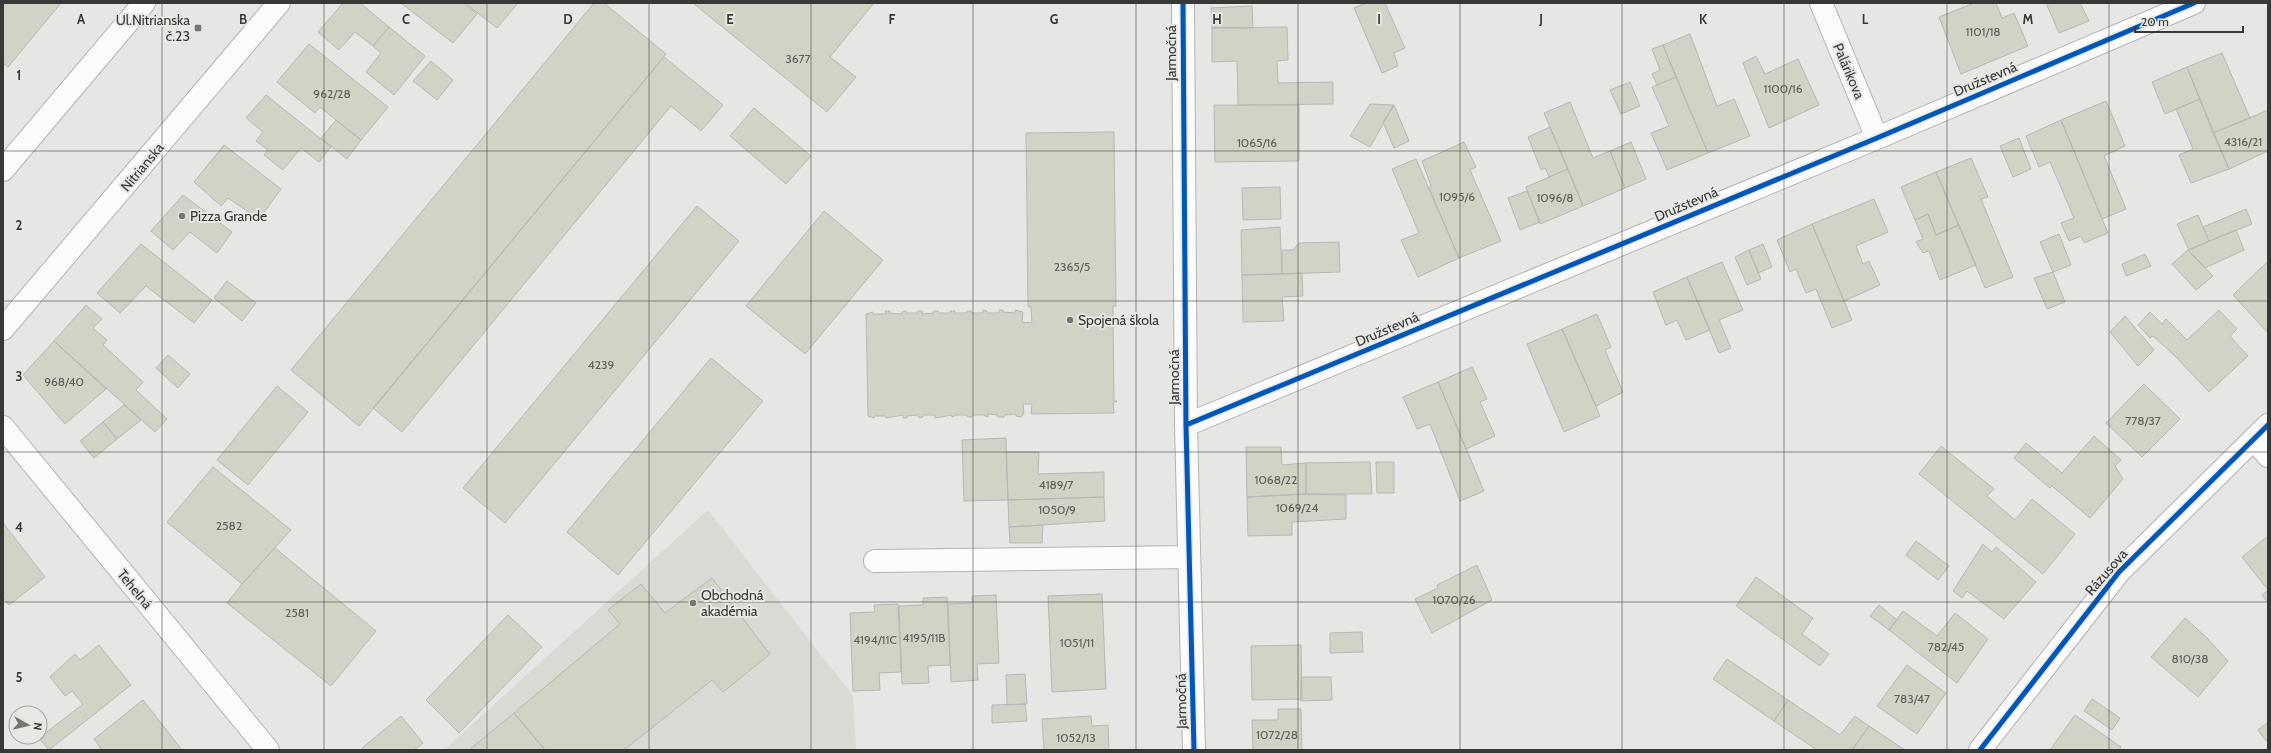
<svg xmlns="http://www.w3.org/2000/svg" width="2271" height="753" viewBox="0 0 2271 753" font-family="Cabin,sans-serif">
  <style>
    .built { fill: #d8dbd3 }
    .building { fill: #cfd4c6; stroke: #b7b8b6 }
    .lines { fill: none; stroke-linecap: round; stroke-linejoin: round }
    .minor-casing { stroke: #b3b4b2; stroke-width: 24 }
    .secondary-casing { stroke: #b3b4b2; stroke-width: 24 }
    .minor { stroke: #fbfbfb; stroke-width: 22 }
    .secondary { stroke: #fbfbfb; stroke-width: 22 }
    .cycleway-casing { stroke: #e7e8e3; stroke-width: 8 }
    .cycleway { stroke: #0057b8; stroke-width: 5 }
    .grid { fill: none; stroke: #383937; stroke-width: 1; stroke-opacity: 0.55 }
    .poi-dot { fill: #757674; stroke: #e7e8e3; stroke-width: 1.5 }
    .labels { text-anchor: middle; stroke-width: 4; stroke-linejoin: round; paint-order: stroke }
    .number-label { font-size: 12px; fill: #5e605b }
    .poi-label { font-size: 14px; fill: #383937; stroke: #e7e8e3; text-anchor: start }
    .street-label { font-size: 14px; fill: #383937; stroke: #e7e8e3 }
    .grid-label { font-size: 13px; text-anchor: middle; font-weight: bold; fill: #383937; stroke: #e7e8e3; stroke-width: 4; stroke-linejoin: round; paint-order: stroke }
  </style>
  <rect width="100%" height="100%" fill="#e6e7e4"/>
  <path class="built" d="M708,510L853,696L856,750H444Z"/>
  <path class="building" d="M3,3H61L8,67L3,63Z
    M343,3H360L389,27L373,46L355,32L339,50L318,32Z
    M401,3H463L477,14L453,43Z
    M465,3H518L497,28Z
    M594,3H604L666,54L359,426L291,370Z
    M693,3H874L830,57L856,77L827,112Z
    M1366,3H1385L1405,48L1394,53L1398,66L1382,73L1354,8Z
    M1974,3H1996L2002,18L2014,13L2028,46L1961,74L1939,17Z
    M2046,3H2080L2089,21L2059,33Z
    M1252,6L1253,28H1212L1211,8Z
    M389,27L425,56L394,95L366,72L381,53L373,46Z
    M1287,27L1288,60L1277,61L1278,83L1333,82V104L1238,105L1237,61L1212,62V28Z
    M1690,34L1717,106L1734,99L1750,136L1708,153L1663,45Z
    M309,44L388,107L361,140L320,107L315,113L277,82Z
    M1663,45L1676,77L1657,85L1652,74L1660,70L1652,49Z
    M2222,53L2250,118L2213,133L2187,67Z
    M1756,56L1765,74L1798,59L1819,105L1769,128L1743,63Z
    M664,57L723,105L701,131L671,106L402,432L373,408Z
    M431,61L453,80L437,100L413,81Z
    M2187,67L2200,99L2165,114L2152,82Z
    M1676,77L1708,153L1667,170L1651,133L1669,126L1652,87Z
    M1630,82L1640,106L1621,114L1610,90Z
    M266,95L331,147L319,162L301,148L283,170L264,155L268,150L256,141L263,132L246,118Z
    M2200,99L2229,169L2191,183L2179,155L2193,149L2176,109Z
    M2106,101L2125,146L2104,156L2126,209L2102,219L2061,120Z
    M1570,102L1593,158L1610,151L1625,188L1583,206L1544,113Z
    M1370,104L1394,105L1370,147L1350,136Z
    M1214,105H1299V161L1215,162Z
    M1394,105L1409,141L1394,148L1383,122Z
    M754,108L811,156L786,184L730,136Z
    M2268,110V151L2229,169L2213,133Z
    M336,120L361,140L347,159L321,138Z
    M2061,120L2108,233L2084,243L2081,236L2069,241L2061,223L2074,218L2050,162L2039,167L2026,136Z
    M1550,127L1568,169L1549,177L1545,168L1541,170L1528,137Z
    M1114,132L1116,306H1113V321H1116L1113,324L1114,401H1117L1113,403L1114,413L1031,414L1032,404H1023L1024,414L1021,417L1016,416V414L1005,415L1004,417H998V415L988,414V417L983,415H972V417H968L967,415H956L952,417L951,415L935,418V415H923V417L919,418L918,415L907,416V418H903V415L886,418V416H874V418L868,416L866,314L873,312V314H886L885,311H890L889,313L901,314L902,312L906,311V313H918V311H922V314L934,313V311H938L939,313H951L950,311H955L954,313H967V311H971V313H983V310L987,311V313H999V310H1003V312L1015,313V310L1023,312L1022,322L1032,323L1031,307H1028L1026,133Z
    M2019,138L2031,169L2013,177L2000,146Z
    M1464,142L1476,167L1470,170L1501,241L1459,258L1429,188L1431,186L1422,161Z
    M1631,142L1646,179L1625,188L1610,151Z
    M224,145L281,189L259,219L228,198L221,206L194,182Z
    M1971,158L1988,197L1981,199L2013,277L1985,288L1936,172Z
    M1416,159L1459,258L1418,277L1401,240L1419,233L1392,169Z
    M1568,169L1583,206L1540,224L1526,187Z
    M1936,172L1959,225L1936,235L1928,214L1915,220L1901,187Z
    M1280,187L1281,219L1243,220L1242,188Z
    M1527,191L1540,222L1520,230L1508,198Z
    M183,195L232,232L217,253L190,232L173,250L151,231Z
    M1874,199L1888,232L1856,246L1863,264L1869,261L1880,285L1844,301L1812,224Z
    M697,206L739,241L505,523L463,488Z
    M2246,209L2252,224L2209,241L2203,227Z
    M824,211L883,260L805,354L746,306Z
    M1928,214L1936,235L1959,225L1976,265L1940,280L1929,251L1923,253L1916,242L1923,239L1915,220Z
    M2198,215L2209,241L2189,250L2177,224Z
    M1812,224L1852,320L1832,328L1816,289L1806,293L1796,269L1790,272L1777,240Z
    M1280,227L1282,274L1242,275L1241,230Z
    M2236,230L2244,250L2205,268L2188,250Z
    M2059,234L2071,265L2053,272L2040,242Z
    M1339,242L1340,272L1282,274V250H1293L1299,243Z
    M141,244L212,300L194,323L146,286L120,313L97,293Z
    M1763,244L1772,267L1758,273L1749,250Z
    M1749,250L1761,279L1747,285L1735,257Z
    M2188,250L2213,276L2196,290L2172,264Z
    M2145,254L2151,266L2126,276L2122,264Z
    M2268,261V333L2233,295Z
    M1722,262L1743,310L1719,320L1731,348L1719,353L1687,277Z
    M2053,272L2065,302L2047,309L2034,278Z
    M1302,273L1303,296L1282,297L1284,321L1243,322L1242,275Z
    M1687,277L1710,330L1686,340L1677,320L1666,325L1653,292Z
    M227,281L256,303L242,321L214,298Z
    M86,305L102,319L93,328L107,340L103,345L143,382L136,390L167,419L155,432L54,341Z
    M2219,310L2237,329L2230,336L2248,356L2209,392L2174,355L2153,336L2150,338L2138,325L2150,312L2162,324L2166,319L2187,340Z
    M1597,314L1611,347L1605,350L1623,392L1596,406L1562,329Z
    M2125,316L2154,350L2138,366L2110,332Z
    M1562,329L1600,416L1564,432L1527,344Z
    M54,341L106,389L65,424L23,375Z
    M168,355L190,374L178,388L156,368Z
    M711,358L763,401L618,575L567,532Z
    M1472,367L1487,399L1480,402L1495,436L1466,449L1438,382Z
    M1438,382L1484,491L1460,501L1430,424L1417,429L1403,397Z
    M2144,384L2180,419L2142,457L2106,423Z
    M277,386L308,412L248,485L217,460Z
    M124,405L141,420L117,439L103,422Z
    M103,422L117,439L94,458L80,441Z
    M2094,436L2121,460L2115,466L2123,479L2090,518L2052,486L2050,488L2014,458L2026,443L2062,473Z
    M1006,438L1008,500L964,501L962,440Z
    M1941,446L1994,489L1987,496L2015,520L2032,499L2075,534L2043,574L1919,474Z
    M1246,447H1281L1282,465L1306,463V494L1247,497Z
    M1006,452H1039L1038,474L1104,472V497L1008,500Z
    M1370,462L1372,494H1306V463Z
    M1376,462H1394V493H1377Z
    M213,467L291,530L242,584L167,522Z
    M1306,494L1346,495V519L1292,522V535L1248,536L1247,497Z
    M1104,497L1105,521L1009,527L1008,500Z
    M3,523L45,577L9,605L3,598Z
    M1043,525L1042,543H1010L1009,527Z
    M2268,536V603L2262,595L2268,590L2242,557Z
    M1916,541L1949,566L1938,580L1906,555Z
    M1983,544L1992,552L1996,547L2036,582L2004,619L1967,591L1962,598L1953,591Z
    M275,548L376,631L331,686L227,603L242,584Z
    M1477,565L1492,600L1432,633L1415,599L1438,588L1437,585Z
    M1756,577L1813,618L1802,634L1829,654L1820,666L1736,606Z
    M712,578L770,654L723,692L712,680L624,750H545L514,713L620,624L608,610L641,584L665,613Z
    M1102,594L1106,689L1052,692L1048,596Z
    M996,595L999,663L977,664L978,680L951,682L948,604L972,603V596Z
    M947,597L950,665L928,666L929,683L902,684L899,606L923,605V598Z
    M898,604L901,672L879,673L880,690L853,691L850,613L875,612L874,605Z
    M1879,605L1897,620L1889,630L1870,616Z
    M1903,611L1937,636L1955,613L1988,639L1957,683L1889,630Z
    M508,615L542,647L459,733L426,700Z
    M2185,618L2207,638L2228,661L2198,697L2151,657Z
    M1362,632L1363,652L1330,653V633Z
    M99,645L131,685L49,750L39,738L83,704L72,691L65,696L50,677L75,654L80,660Z
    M1301,645L1302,699L1252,700L1251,646Z
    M1727,659L1788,700L1774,721L1713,679Z
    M1907,665L1946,693L1917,734L1877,706Z
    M1025,674L1027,704L1007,705L1006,675Z
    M1301,677H1331L1332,700L1301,701Z
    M2092,699L2120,718L2112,730L2084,711Z
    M143,700L182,750H102L94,739Z
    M1788,700L1840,735L1855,716L1869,726L1852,750H1817L1774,721Z
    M1025,704L1027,721L992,723V705Z
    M1278,709H1301L1302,750H1253L1252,720H1278Z
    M514,713L545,750H471L470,749Z
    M2075,715L2121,747L2119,750H2050Z
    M401,716L423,743L414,750H364L362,748Z
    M1091,716L1092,726L1108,725L1109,750H1044L1042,719Z
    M2268,722V739L2266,741L2258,730Z
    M1869,726L1905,750H1852Z"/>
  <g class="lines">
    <defs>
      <path id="minor" d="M1183,3L1186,425L1194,750
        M1821,3L1877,138
        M3,170L144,3
        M1186,425L1877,138L2194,3
        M3,427L268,750
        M2254,439L2268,456
        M875,561L1189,557
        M1980,750L2119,572L2268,425"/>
      <path id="secondary" d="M3,329L279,3"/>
    </defs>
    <use href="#minor" class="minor-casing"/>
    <use href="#secondary" class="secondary-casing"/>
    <use href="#minor" class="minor"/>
    <use href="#secondary" class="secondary"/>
    <defs>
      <path id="cycleway" d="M1183,3L1186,425L1194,750
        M1186,425L1877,138L2194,3
        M1980,750L2119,572L2268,425"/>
    </defs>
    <use href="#cycleway" class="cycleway-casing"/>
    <use href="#cycleway" class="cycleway"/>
  </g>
  <path class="grid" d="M162,3V750M324,3V750M487,3V750M649,3V750M811,3V750M973,3V750M1136,3V750M1298,3V750M1460,3V750M1622,3V750M1784,3V750M1947,3V750M2109,3V750M3,151H2268M3,301H2268M3,452H2268M3,602H2268"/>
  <g class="poi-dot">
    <rect x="194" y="24" width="8" height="8" rx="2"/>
    <circle cx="182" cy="216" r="4"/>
    <circle cx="1070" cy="320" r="4"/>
    <circle cx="693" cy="603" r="4"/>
  </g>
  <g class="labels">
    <g class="number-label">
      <text x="1983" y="36">1101/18</text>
      <text x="798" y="63">3677</text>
      <text x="1783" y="93">1100/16</text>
      <text x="332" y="98">962/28</text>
      <text x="2243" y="146">4316/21</text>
      <text x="1257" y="147">1065/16</text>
      <text x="1457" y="201">1095/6</text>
      <text x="1555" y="202">1096/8</text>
      <text x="1072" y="271">2365/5</text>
      <text x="601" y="369">4239</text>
      <text x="64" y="386">968/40</text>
      <text x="2143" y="425">778/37</text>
      <text x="1276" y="484">1068/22</text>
      <text x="1056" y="489">4189/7</text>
      <text x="1297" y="512">1069/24</text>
      <text x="1057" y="514">1050/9</text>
      <text x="229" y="530">2582</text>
      <text x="1454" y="604">1070/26</text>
      <text x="297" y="617">2581</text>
      <text x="924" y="642">4195/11B</text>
      <text x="875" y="644">4194/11C</text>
      <text x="1077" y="647">1051/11</text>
      <text x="1946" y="651">782/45</text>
      <text x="2190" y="663">810/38</text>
      <text x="1912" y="703">783/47</text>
      <text x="1277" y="739">1072/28</text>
      <text x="1076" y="742">1052/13</text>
    </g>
    <g class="poi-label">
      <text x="190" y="25" text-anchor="end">Ul.Nitrianska<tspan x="190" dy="16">č.23</tspan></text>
      <text x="190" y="221">Pizza Grande</text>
      <text x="1078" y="325">Spojená škola</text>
      <text x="701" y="600">Obchodná<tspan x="701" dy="16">akadémia</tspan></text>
    </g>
    <g class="street-label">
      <text transform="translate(1171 53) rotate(-90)" y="5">Jarmočná</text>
      <text transform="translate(1849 71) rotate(67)" y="5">Palárikova</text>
      <text transform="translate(1985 79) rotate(-23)" y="5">Družstevná</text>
      <text transform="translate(142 167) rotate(-50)" y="5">Nitrianska</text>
      <text transform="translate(1686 204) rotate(-23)" y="5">Družstevná</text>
      <text transform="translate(1387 329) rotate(-23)" y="5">Družstevná</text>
      <text transform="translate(1174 377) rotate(-90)" y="5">Jarmočná</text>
      <text transform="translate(2106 572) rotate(-49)" y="5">Rázusova</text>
      <text transform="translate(135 589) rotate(51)" y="5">Tehelná</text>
      <text transform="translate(1181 701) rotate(-91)" y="5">Jarmočná</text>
    </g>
  </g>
  <g class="grid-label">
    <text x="81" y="24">A</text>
    <text x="243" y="24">B</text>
    <text x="406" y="24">C</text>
    <text x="568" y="24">D</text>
    <text x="730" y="24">E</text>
    <text x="892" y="24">F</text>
    <text x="1054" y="24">G</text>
    <text x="1217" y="24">H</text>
    <text x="1379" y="24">I</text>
    <text x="1541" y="24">J</text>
    <text x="1703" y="24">K</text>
    <text x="1865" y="24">L</text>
    <text x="2028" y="24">M</text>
    <text x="19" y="80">1</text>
    <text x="19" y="230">2</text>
    <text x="19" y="381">3</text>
    <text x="19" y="532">4</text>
    <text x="19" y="682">5</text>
  </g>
  <rect width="2271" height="753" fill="none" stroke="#383937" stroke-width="8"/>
  <g transform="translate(28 725) rotate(98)"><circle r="19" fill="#e7e8e3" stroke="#a1a29e"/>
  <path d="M0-3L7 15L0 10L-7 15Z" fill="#757674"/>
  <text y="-6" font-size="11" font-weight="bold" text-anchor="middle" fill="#383937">N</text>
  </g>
  <path d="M2135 26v6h108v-6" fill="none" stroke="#383937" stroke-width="2"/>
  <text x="2141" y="26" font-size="12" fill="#383937" stroke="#e7e8e3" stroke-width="3" paint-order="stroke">20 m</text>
</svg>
